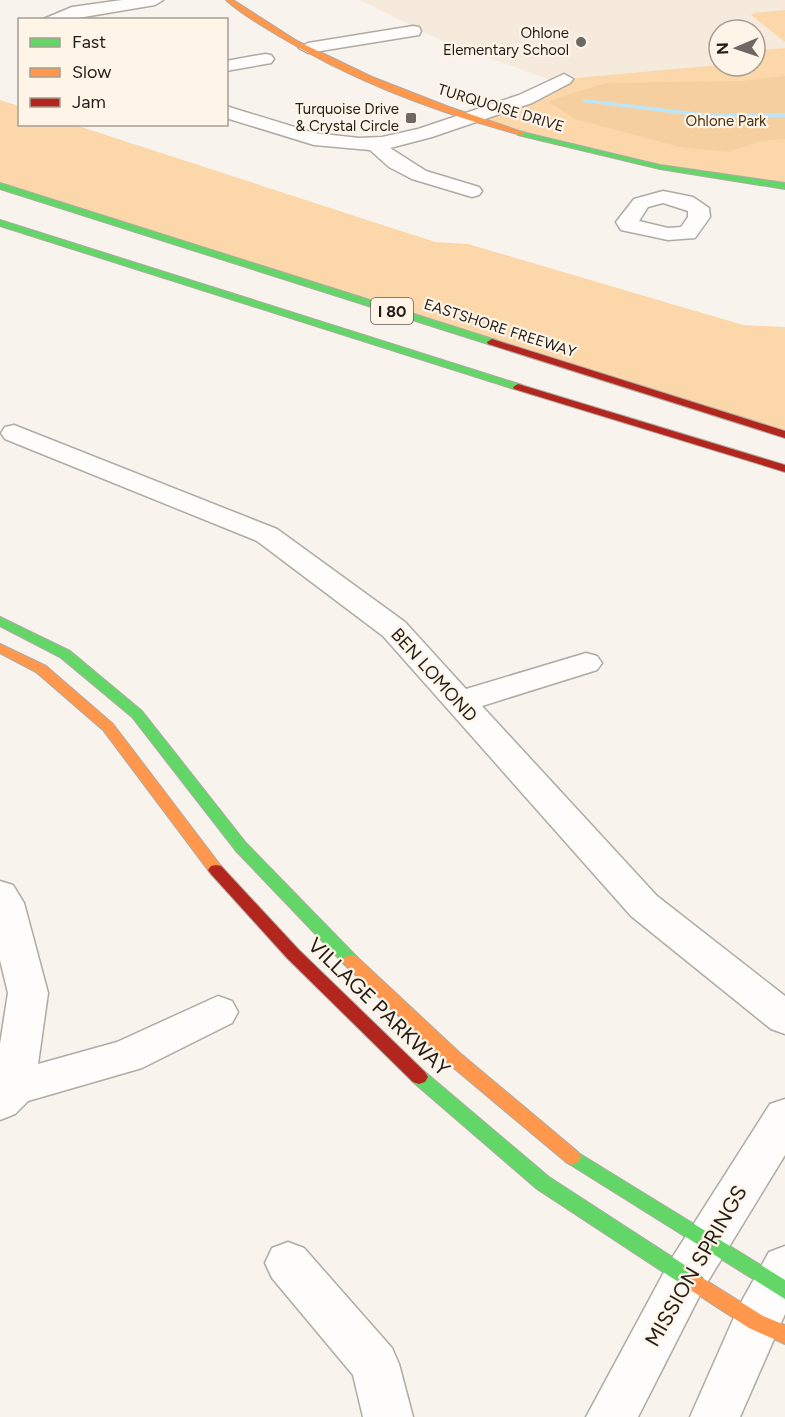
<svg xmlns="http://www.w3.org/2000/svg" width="785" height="1417" viewBox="0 0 785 1417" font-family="Figtree,sans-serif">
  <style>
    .education { fill: #f5eadc }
    .green { fill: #fcd7aa }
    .forest { fill: #f5cf9f }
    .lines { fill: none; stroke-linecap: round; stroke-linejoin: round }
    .stream { fill: #bde5f8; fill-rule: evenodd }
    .street-casing { stroke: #afaaa4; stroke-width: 3 }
    .fast-casing { stroke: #afaaa4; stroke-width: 2 }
    .slow-casing { stroke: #afaaa4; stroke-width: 2 }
    .jam-casing { stroke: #afaaa4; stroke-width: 2 }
    .street { fill: #fefdfc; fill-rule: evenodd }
    .fast { fill: #63d668; fill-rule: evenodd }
    .slow { fill: #ff974d; fill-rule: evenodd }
    .jam { fill: #b3261e; fill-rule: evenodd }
    .poi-dot { fill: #6d6861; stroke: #fef4e8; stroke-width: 2 }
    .labels { text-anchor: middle; stroke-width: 4.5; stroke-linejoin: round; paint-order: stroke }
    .far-poi-label { font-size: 15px; fill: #221d16; stroke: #fef4e8; text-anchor: end }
    .far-street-label { font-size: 15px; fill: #221d16; stroke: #fef4e8 }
    .far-park-label { font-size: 15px; fill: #4b310e; stroke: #fef4e8 }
    .shield { fill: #fef4e8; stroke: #645e55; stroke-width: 1.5 }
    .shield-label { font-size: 16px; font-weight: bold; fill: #221d16 }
    .street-label { font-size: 18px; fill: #221d16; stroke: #fef4e8 }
    .near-street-label { font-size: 21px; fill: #221d16; stroke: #fef4e8 }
  </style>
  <rect width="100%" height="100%" fill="#f9f3ed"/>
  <path class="education" d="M360,0H785V10L751,15L785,42V48L755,50V30H719V65L565,79L559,83L442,41Z"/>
  <path class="green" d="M785,10V42L751,15L754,13Z
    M785,48V186L693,172L469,118L564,79L719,65L755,66V50Z
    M0,100L19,106L20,124L75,125L435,242L468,244L743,325L785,327V435L0,186Z"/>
  <path class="forest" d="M785,76V139L761,141L728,152L680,147L575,119L548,101L606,83L741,81Z"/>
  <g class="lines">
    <path class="stream" d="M585,99L711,114L785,113V117L711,118L583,102L582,101Z"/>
    <defs>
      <path id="street" d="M122,0H163L155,5L66,20H41L72,7Z
        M413,26L419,27L421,31L419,35L308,53L299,48L308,43Z
        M265,54L271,55L274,59L271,63L226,71V61Z
        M564,74L573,79L570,83L532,103L432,137L390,148L426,171L479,187L482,191L479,195L472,197L412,179L389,167L370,150L314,145L226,118V106L314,133L359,138L382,137L418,129L519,95Z
        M663,191L693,197L709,208L710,217L695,238L668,240L621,230L616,222L634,199ZM663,203L688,211V217L681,227L668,228L639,221L648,207Z
        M14,425L277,529L405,622L466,689L586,653L597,656L602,663L597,670L482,706L657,896L785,996V1034L771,1029L631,916L383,636L257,541L5,439L1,433L5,427Z
        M0,881L13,885L24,903L48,993L38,1064L117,1042L218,996L232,1001L238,1012L232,1023L142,1068L28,1101L15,1114L0,1120V1044L8,993L0,960Z
        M785,1099V1155L702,1291L638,1417H586L670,1261L770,1104Z
        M288,1242L304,1248L392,1348L399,1364L413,1417H363L353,1375L272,1278L265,1263L272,1248Z
        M785,1246V1314L740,1417H690L739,1306L769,1252Z"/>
      <path id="fast" d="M518,131L660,165L785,183V189L660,169L518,135Z
        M0,183L496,340L497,342L492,345L488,344L0,189Z
        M0,220L522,385L523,387L522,389H514L0,226Z
        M0,617L70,651L142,711L246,843L357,957L359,961L357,965L351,967L345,965L236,851L132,717L60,657L0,626Z
        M419,1070L425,1072L549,1177L703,1277L706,1283L703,1289L696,1292L689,1289L537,1189L413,1082L410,1077L413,1072Z
        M572,1149L785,1280V1299L566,1162L563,1157L566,1152Z"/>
      <path id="slow" d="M226,0H233L297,41L372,77L449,107L525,133L521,135C438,113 353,81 279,36C261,25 241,14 226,0Z
        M0,644L46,666L113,724L221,866L224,870L221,874H211L103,730L36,672L0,653Z
        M351,955L357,957L461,1054L578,1152L581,1157L578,1162L572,1165L566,1162L449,1064L345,965L343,961L345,957Z
        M696,1274L763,1316L785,1325V1344L749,1328L689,1289L686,1283L689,1277Z"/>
      <path id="jam" d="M492,339L785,431V438L488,344L487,342Z
        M518,384L785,465V472L514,389L513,387Z
        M216,865L221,866L299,950L425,1072L428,1077L425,1082L419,1084L413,1082L287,958L211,874L208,870L211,866Z"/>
    </defs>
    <use href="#street" class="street-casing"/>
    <use href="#fast" class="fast-casing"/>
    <use href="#slow" class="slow-casing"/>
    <use href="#jam" class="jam-casing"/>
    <use href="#street" class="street"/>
    <use href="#fast" class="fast"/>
    <use href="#slow" class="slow"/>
    <use href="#jam" class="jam"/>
  </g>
  <g class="poi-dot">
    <circle cx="581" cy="42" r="6"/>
    <rect x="405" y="112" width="12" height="12" rx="3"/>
  </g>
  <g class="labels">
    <g class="far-poi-label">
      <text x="569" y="38">Ohlone<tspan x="569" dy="17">Elementary School</tspan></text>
      <text x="399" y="114">Turquoise Drive<tspan x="399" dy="17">&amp; Crystal Circle</tspan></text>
    </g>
    <g class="far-street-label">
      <text transform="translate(501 108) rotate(17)" y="5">TURQUOISE DRIVE</text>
      <text transform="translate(500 328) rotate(18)" y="5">EASTSHORE FREEWAY</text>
    </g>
    <g class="far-park-label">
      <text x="726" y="126">Ohlone Park</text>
    </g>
    <rect class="shield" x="371" y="298" width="42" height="26" rx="4.5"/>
    <g class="shield-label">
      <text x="392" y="317">I 80</text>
    </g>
    <g class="street-label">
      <text transform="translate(434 675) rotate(48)" y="6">BEN LOMOND</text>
    </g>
    <g class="near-street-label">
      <text transform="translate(379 1007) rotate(44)" y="7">VILLAGE PARKWAY</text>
      <text transform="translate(696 1266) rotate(-60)" y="7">MISSION SPRINGS</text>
    </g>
  </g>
  <rect x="18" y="18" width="210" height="108" fill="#fef4e8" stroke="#a69e94" stroke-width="1.5"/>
  <rect x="30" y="38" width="30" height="9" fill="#63d668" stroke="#a69e94" stroke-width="1.5"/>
  <text x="72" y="48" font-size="18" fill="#221d16">Fast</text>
  <rect x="30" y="68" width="30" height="9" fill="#ff974d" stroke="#a69e94" stroke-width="1.5"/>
  <text x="72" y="78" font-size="18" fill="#221d16">Slow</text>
  <rect x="30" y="98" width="30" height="9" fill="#b3261e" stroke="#a69e94" stroke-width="1.5"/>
  <text x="72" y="108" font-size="18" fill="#221d16">Jam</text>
  <g transform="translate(737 48) rotate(268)"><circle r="28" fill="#fef4e8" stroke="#a69e94" stroke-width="1.5"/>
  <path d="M0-4.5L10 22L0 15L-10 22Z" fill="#6d6861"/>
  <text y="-9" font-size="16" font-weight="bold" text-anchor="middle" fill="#221d16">N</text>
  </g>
</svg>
